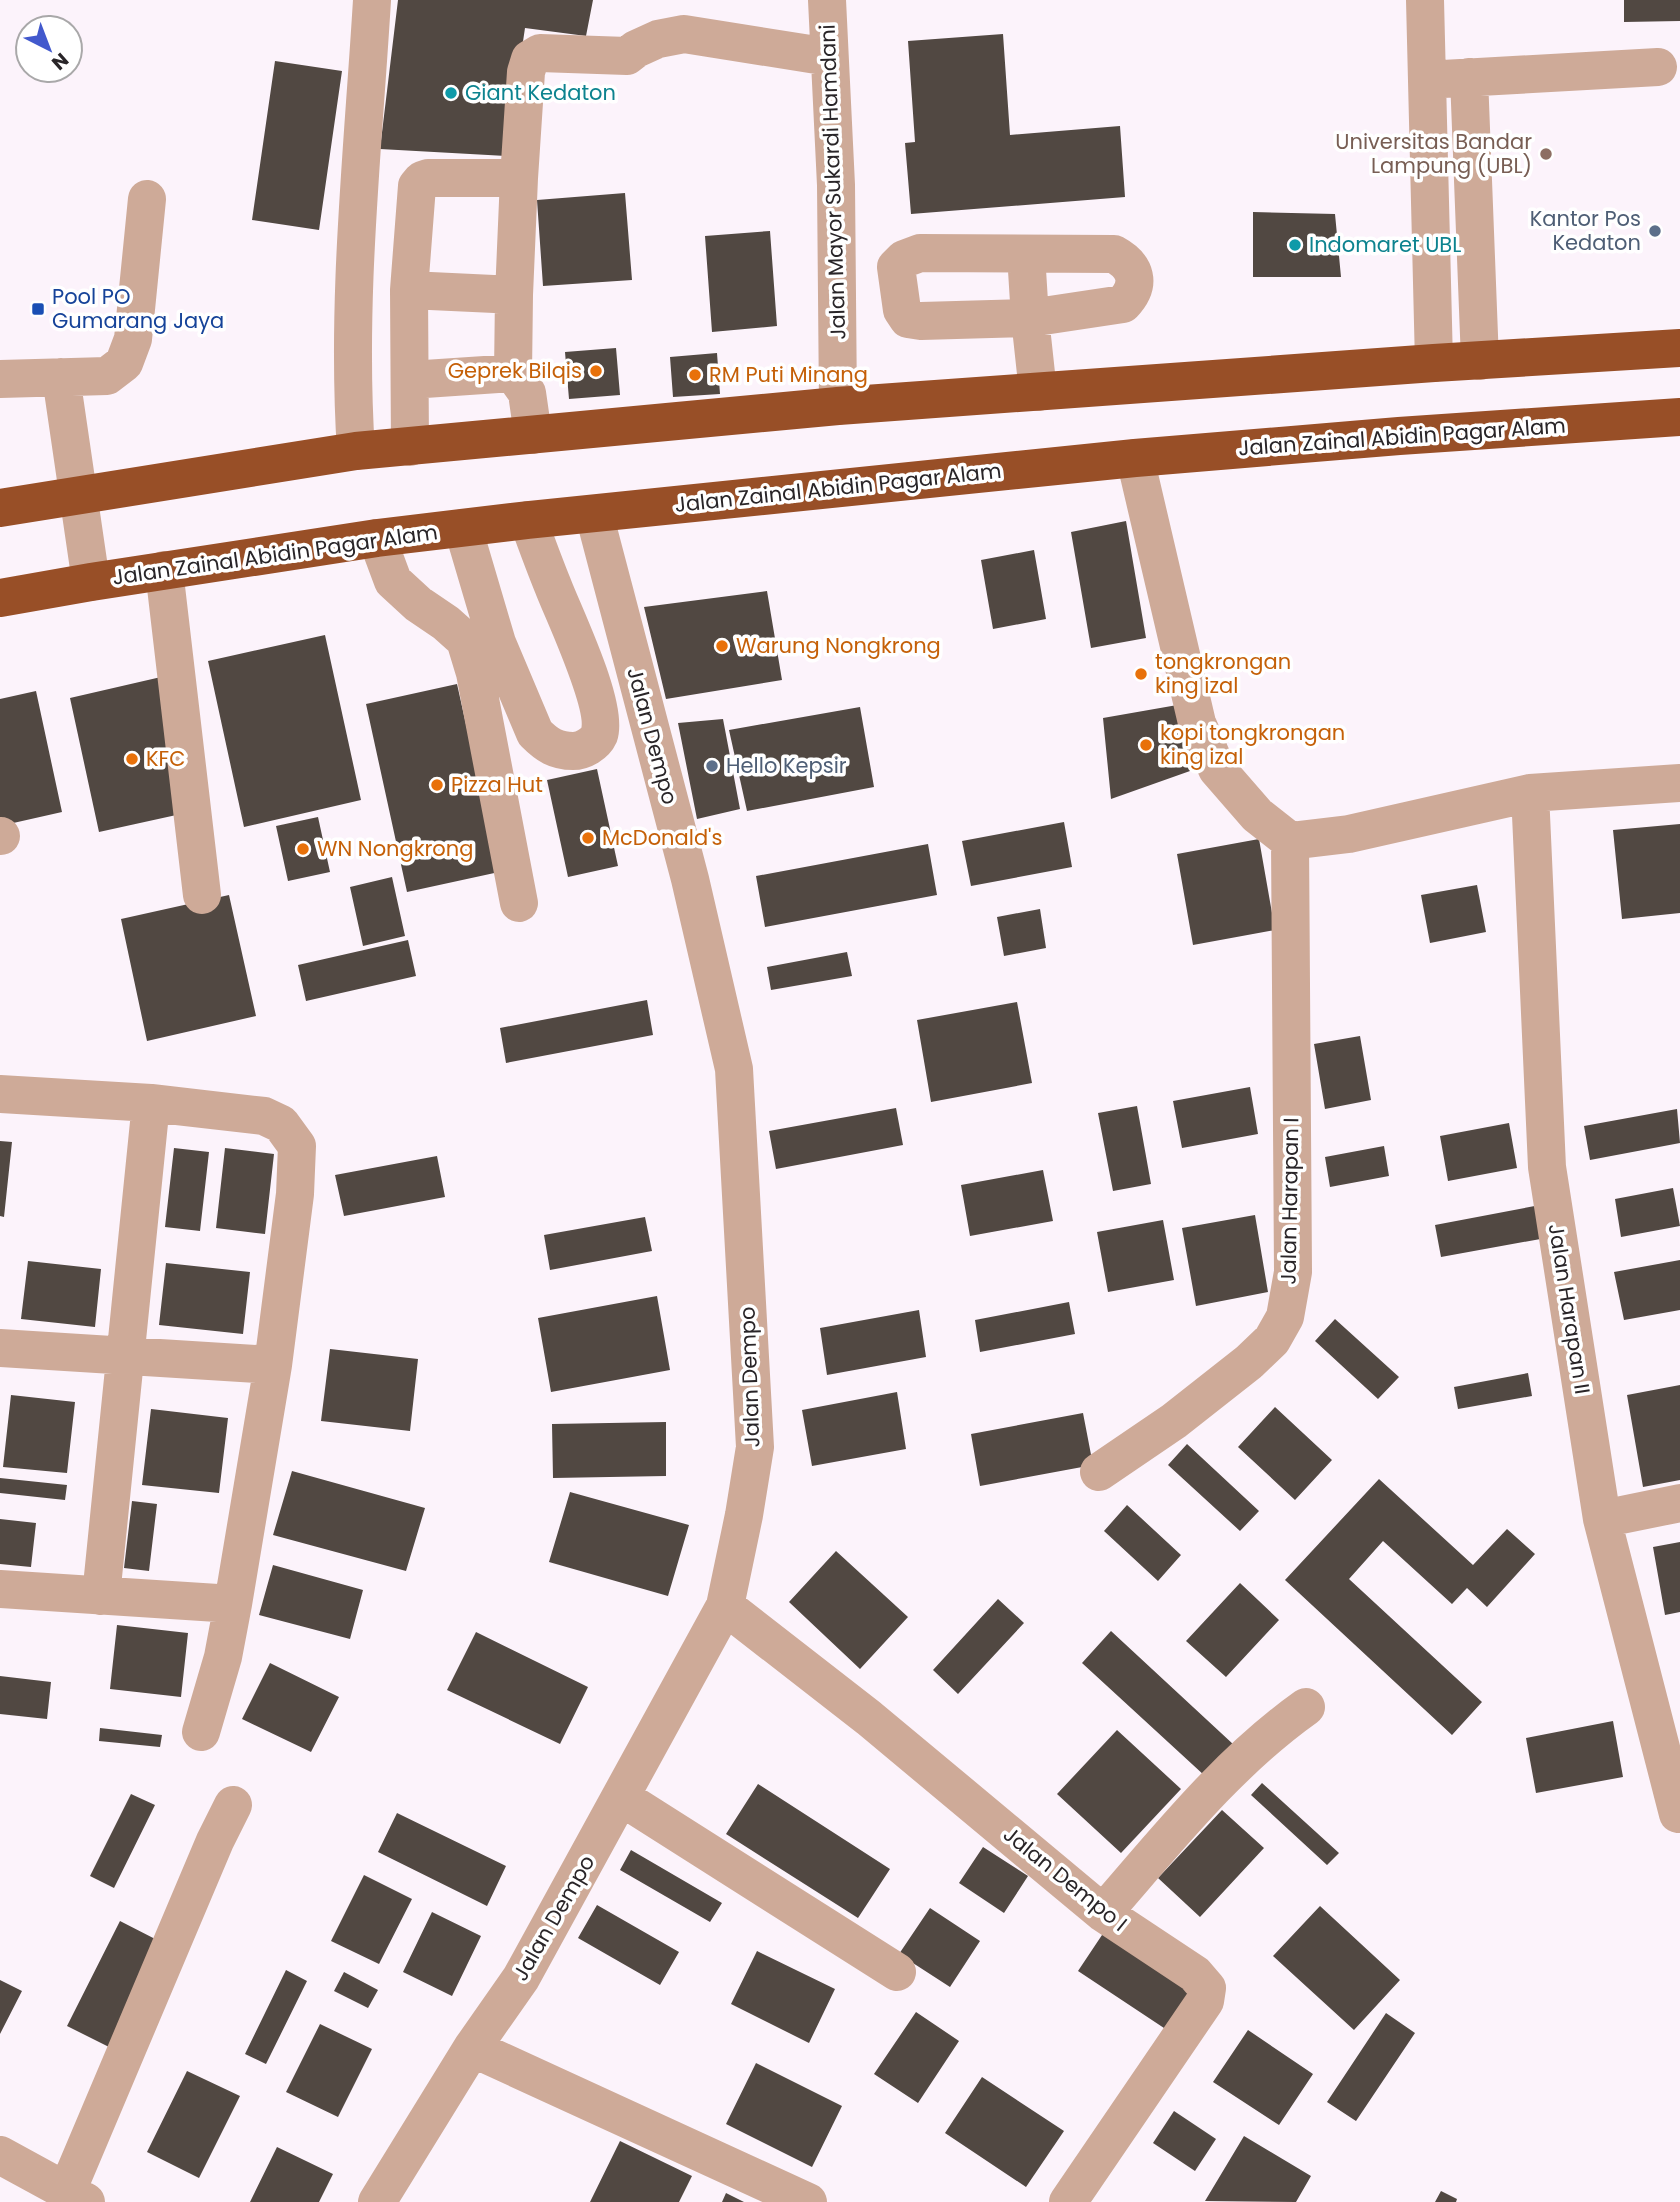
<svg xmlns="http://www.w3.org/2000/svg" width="1680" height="2202" viewBox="0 0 1680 2202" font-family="Poppins,sans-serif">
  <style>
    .building { fill: #514842 }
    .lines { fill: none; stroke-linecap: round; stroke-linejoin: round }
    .minor { stroke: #ceaa98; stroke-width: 38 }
    .highway { stroke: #984f27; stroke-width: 38 }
    .culture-dot { fill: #0f9aa8; stroke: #fff; stroke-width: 2.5 }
    .education-dot { fill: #8d6e63; stroke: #fff; stroke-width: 2.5 }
    .service-dot { fill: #5c6f8a; stroke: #fff; stroke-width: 2.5 }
    .transit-dot { fill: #1a4fb4; stroke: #fff; stroke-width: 2.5 }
    .food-dot { fill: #e8710a; stroke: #fff; stroke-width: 2.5 }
    .labels { text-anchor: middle; stroke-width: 7; stroke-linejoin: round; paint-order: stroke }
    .culture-label { font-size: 21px; fill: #0d838f; stroke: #fff; text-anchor: start }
    .education-label { font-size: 21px; fill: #785e54; stroke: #fff; text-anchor: end }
    .street-label { font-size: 21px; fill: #292528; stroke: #fff }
    .service-label { font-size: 21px; fill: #4e5e75; stroke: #fff; text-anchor: end }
    .transit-label { font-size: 21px; fill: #164399; stroke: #fff; text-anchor: start }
    .food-label { font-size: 21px; fill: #c56008; stroke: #fff; text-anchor: start }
  </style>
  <rect width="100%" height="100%" fill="#fcf3fb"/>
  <path class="building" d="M398,0H593L586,36L525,28L506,156L380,149Z
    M1624,0H1680V21L1624,22Z
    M1003,34L1010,135L1120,126L1125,197L911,214L905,143L915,142L908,41Z
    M275,61L342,71L319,230L252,220Z
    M625,193L632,280L543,286L537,200Z
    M1253,212L1335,214L1341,277H1253Z
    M770,231L777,326L712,332L705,236Z
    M616,348L620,395L569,399L565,352Z
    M717,353L720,394L673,397L670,357Z
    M1126,521L1146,638L1091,648L1071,532Z
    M1034,550L1046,619L993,629L981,560Z
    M767,591L782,680L666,699L644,607Z
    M325,635L361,800L244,827L208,661Z
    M161,677L190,812L99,832L70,698Z
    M457,684L499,872L407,892L366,704Z
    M36,691L62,812L0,826V699Z
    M1183,704L1190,771L1111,799L1103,718Z
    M860,707L874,787L747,811L729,730Z
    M723,719L740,809L697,819L678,723Z
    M597,769L618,866L568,877L547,780Z
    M318,817L330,872L288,881L276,826Z
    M1064,822L1072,867L971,886L962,841Z
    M1680,824V913L1622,919L1613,830Z
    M1259,839L1275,930L1193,945L1177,854Z
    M928,844L937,895L765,927L756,876Z
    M392,877L405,936L363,946L350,887Z
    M1477,885L1486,932L1430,943L1421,895Z
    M229,895L256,1016L147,1041L121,919Z
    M1040,909L1046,948L1004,956L997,917Z
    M408,940L416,976L306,1001L298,965Z
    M847,952L852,976L771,990L767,967Z
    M647,1000L653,1035L506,1063L500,1028Z
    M1017,1002L1032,1083L931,1102L917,1020Z
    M1360,1036L1371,1100L1325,1109L1314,1044Z
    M1250,1087L1258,1134L1182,1148L1173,1101Z
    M1137,1106L1151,1184L1113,1191L1098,1113Z
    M896,1108L903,1145L776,1169L769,1131Z
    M1677,1109L1680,1143L1590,1160L1584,1126Z
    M1509,1123L1517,1168L1448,1181L1440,1136Z
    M0,1141L12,1142L4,1217L0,1216Z
    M1384,1146L1389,1176L1330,1187L1325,1157Z
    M174,1148L209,1152L200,1231L165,1227Z
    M225,1148L274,1154L265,1234L216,1228Z
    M437,1156L445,1197L344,1216L335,1175Z
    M1043,1170L1053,1221L970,1236L961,1185Z
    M1673,1188L1680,1226L1621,1237L1615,1199Z
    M1540,1205L1546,1238L1441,1257L1435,1225Z
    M1255,1215L1268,1292L1196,1306L1182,1228Z
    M645,1217L652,1251L550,1270L544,1235Z
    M1163,1220L1174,1280L1108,1292L1097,1232Z
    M1680,1260V1310L1624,1320L1614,1272Z
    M28,1261L101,1269L95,1327L21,1319Z
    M166,1263L250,1272L243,1334L159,1325Z
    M657,1296L670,1370L551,1392L538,1318Z
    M1069,1302L1075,1334L980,1352L975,1320Z
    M919,1310L926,1357L827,1375L820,1328Z
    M1335,1319L1399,1377L1378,1399L1315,1341Z
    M330,1349L418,1359L410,1431L321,1421Z
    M1528,1373L1532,1396L1458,1409L1454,1387Z
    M1680,1385V1480L1643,1487L1627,1395Z
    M897,1392L906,1449L812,1466L802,1410Z
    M11,1395L75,1402L67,1473L3,1467Z
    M1275,1407L1332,1460L1295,1500L1238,1447Z
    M151,1409L228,1418L219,1493L142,1485Z
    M1083,1413L1093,1465L980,1486L971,1434Z
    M666,1422V1476L553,1478L552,1424Z
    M1187,1444L1259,1511L1240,1531L1168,1465Z
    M292,1471L425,1508L406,1571L273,1535Z
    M0,1478L67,1485L65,1500L0,1493Z
    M1379,1479L1473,1565L1507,1529L1535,1554L1487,1607L1467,1588L1452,1604L1383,1541L1349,1579L1482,1702L1452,1735L1285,1580Z
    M570,1492L689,1525L668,1596L549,1562Z
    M132,1501L157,1504L149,1571L124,1568Z
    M1127,1505L1181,1555L1158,1581L1104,1531Z
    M0,1519L36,1523L31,1567L0,1564Z
    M1680,1542V1612L1665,1615L1653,1547Z
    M836,1551L908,1617L860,1669L789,1602Z
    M273,1565L363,1590L350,1639L259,1615Z
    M1240,1583L1279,1620L1226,1677L1186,1641Z
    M998,1599L1024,1623L958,1694L933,1670Z
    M117,1625L188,1633L181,1697L110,1689Z
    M1111,1631L1234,1745L1205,1776L1082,1663Z
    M476,1632L588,1687L560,1744L447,1690Z
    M270,1663L339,1697L311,1752L242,1719Z
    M0,1676L51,1682L47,1719L0,1714Z
    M1613,1721L1623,1777L1536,1793L1526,1738Z
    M100,1728L162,1735L160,1747L99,1741Z
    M1117,1730L1181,1789L1121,1853L1057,1794Z
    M1262,1783L1339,1853L1327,1865L1251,1795Z
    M758,1784L890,1869L858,1918L726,1834Z
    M131,1794L155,1805L114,1888L90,1876Z
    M1222,1810L1264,1848L1200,1917L1158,1878Z
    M397,1813L506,1866L487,1906L378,1852Z
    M983,1847L1028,1876L1004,1913L959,1883Z
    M631,1850L722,1903L710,1922L620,1870Z
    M364,1875L412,1899L379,1964L331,1941Z
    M597,1905L679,1952L660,1985L578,1938Z
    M1320,1906L1400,1980L1354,2030L1273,1956Z
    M930,1908L980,1941L950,1987L899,1954Z
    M432,1912L481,1936L452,1996L403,1972Z
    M120,1921L161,1942L109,2047L67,2026Z
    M1106,1929L1194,1988L1167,2030L1078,1971Z
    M757,1951L835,1989L809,2043L731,2004Z
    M286,1970L307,1981L266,2064L245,2054Z
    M344,1972L378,1990L368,2008L334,1991Z
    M0,1980L22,1991L0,2034Z
    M916,2012L959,2041L918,2103L874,2074Z
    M1386,2013L1415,2033L1356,2121L1327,2102Z
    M320,2024L372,2049L338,2117L286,2092Z
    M1248,2030L1313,2074L1279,2125L1213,2082Z
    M756,2063L842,2106L812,2167L726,2124Z
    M187,2071L240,2096L199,2178L147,2152Z
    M982,2077L1064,2131L1026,2187L945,2133Z
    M1174,2111L1216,2139L1195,2171L1153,2143Z
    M1244,2136L1311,2176L1296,2202L1205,2201Z
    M620,2141L692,2176L679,2202H590Z
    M277,2147L333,2174L319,2202H250Z
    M1441,2191L1457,2199L1456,2202H1435Z
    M726,2193L744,2202H722Z"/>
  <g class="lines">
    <path class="minor" d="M827,0L836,185L838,406
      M1425,0L1434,363
      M1469,77L1480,361
      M1443,79L1658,67
      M519,178L526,72L530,59L540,53L627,56L636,49L658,39L684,34L829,57
      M920,253L1114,254C1136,266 1142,284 1123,304L1030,318L921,321L908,319L902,310L896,267L904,259Z
      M1026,254L1030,318L1038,392
      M409,290L514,295
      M61,377L91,582
      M0,379L107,376L124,363L133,339L147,199
      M410,380L513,373
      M410,447L409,290L417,186L422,180L428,178H519L514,295L513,373L527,393L533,435
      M356,451C346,301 363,150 372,0
      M1135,458L1197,723L1217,769L1257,815L1290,841L1349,834L1530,793L1680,783
      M463,528L497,643L535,733C547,745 556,751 573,751C583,751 595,744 599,735C609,707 564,615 553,586C544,564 536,542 528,520
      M377,538L393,581L418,604L446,623L465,640L475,673L519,903
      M164,570L202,895
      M1530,793L1547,1167L1602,1519L1678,1814
      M0,836H1
      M0,1094L151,1103L264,1116L281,1124L297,1146L295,1194L273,1365L233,1604L223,1657L201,1732
      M0,1348L273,1365
      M1099,1472L1174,1421L1249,1362L1272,1340L1285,1317L1293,1272L1290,841
      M1602,1519L1680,1503
      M0,1589L233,1604
      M101,1596L151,1103
      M725,1606L869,1718L1103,1913L1195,1974L1207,1988L1205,2001L1068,2202
      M621,1797L897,1972
      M1103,1913C1166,1841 1227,1763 1306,1707
      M472,2048L808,2202
      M0,2155L86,2202
      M67,2191L215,1841L233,1805
      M377,2202L472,2048L521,1978L725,1606L744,1515L755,1447L734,1069L690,879L594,514"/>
    <path class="highway" d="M0,508L356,451L838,406L1434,363L1680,348
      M0,598L91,582L377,538L528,520L1135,458L1399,436L1680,417"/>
  </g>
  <g class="culture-dot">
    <circle cx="451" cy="93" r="7"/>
    <circle cx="1295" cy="245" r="7"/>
  </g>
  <circle class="education-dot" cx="1546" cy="154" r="7"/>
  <g class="service-dot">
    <circle cx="1655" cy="231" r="7"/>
    <circle cx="712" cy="766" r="7"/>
  </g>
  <rect class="transit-dot" x="31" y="302" width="14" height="14" rx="3.5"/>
  <g class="food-dot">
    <circle cx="596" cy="371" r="7"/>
    <circle cx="695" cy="375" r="7"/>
    <circle cx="722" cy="646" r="7"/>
    <circle cx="1141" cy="674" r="7"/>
    <circle cx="1146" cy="745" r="7"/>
    <circle cx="132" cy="759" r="7"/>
    <circle cx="437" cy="785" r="7"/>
    <circle cx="588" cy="838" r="7"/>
    <circle cx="303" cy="849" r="7"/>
  </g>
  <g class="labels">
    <g class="culture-label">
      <text x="465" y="100">Giant Kedaton</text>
      <text x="1309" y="252">Indomaret UBL</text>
    </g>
    <g class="education-label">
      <text x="1532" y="149">Universitas Bandar<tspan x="1532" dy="24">Lampung (UBL)</tspan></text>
    </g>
    <g class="street-label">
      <text transform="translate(833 182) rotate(-92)" y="7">Jalan Mayor Sukardi Hamdani</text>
      <text transform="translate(1402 437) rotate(-4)" y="7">Jalan Zainal Abidin Pagar Alam</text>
      <text transform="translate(838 488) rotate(-6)" y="7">Jalan Zainal Abidin Pagar Alam</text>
      <text transform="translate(275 555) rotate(-8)" y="7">Jalan Zainal Abidin Pagar Alam</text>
      <text transform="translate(652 736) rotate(75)" y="7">Jalan Dempo</text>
      <text transform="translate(1290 1201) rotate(-89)" y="7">Jalan Harapan I</text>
      <text transform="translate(1569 1309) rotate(81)" y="7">Jalan Harapan II</text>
      <text transform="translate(750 1377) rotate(-92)" y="7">Jalan Dempo</text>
      <text transform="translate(1065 1879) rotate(39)" y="7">Jalan Dempo I</text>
      <text transform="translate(554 1918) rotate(-60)" y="7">Jalan Dempo</text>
    </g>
    <g class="service-label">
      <text x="1641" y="226">Kantor Pos<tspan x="1641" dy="24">Kedaton</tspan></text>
      <text x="726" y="773" text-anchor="start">Hello Kepsir</text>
    </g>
    <g class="transit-label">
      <text x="52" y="304">Pool PO<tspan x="52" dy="24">Gumarang Jaya</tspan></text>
    </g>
    <g class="food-label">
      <text x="582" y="378" text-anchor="end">Geprek Bilqis</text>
      <text x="709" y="382">RM Puti Minang</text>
      <text x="736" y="653">Warung Nongkrong</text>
      <text x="1155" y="669">tongkrongan<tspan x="1155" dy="24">king izal</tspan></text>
      <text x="1160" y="740">kopi tongkrongan<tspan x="1160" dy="24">king izal</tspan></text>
      <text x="146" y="766">KFC</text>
      <text x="451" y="792">Pizza Hut</text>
      <text x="602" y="845">McDonald's</text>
      <text x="317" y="856">WN Nongkrong</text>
    </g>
  </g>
  <g transform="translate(49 49) rotate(138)"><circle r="33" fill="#ffffff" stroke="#a9a8a9" stroke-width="2"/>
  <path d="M0-5L12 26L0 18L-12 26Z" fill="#4259cd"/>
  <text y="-10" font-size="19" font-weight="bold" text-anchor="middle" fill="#292528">N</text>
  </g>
</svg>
